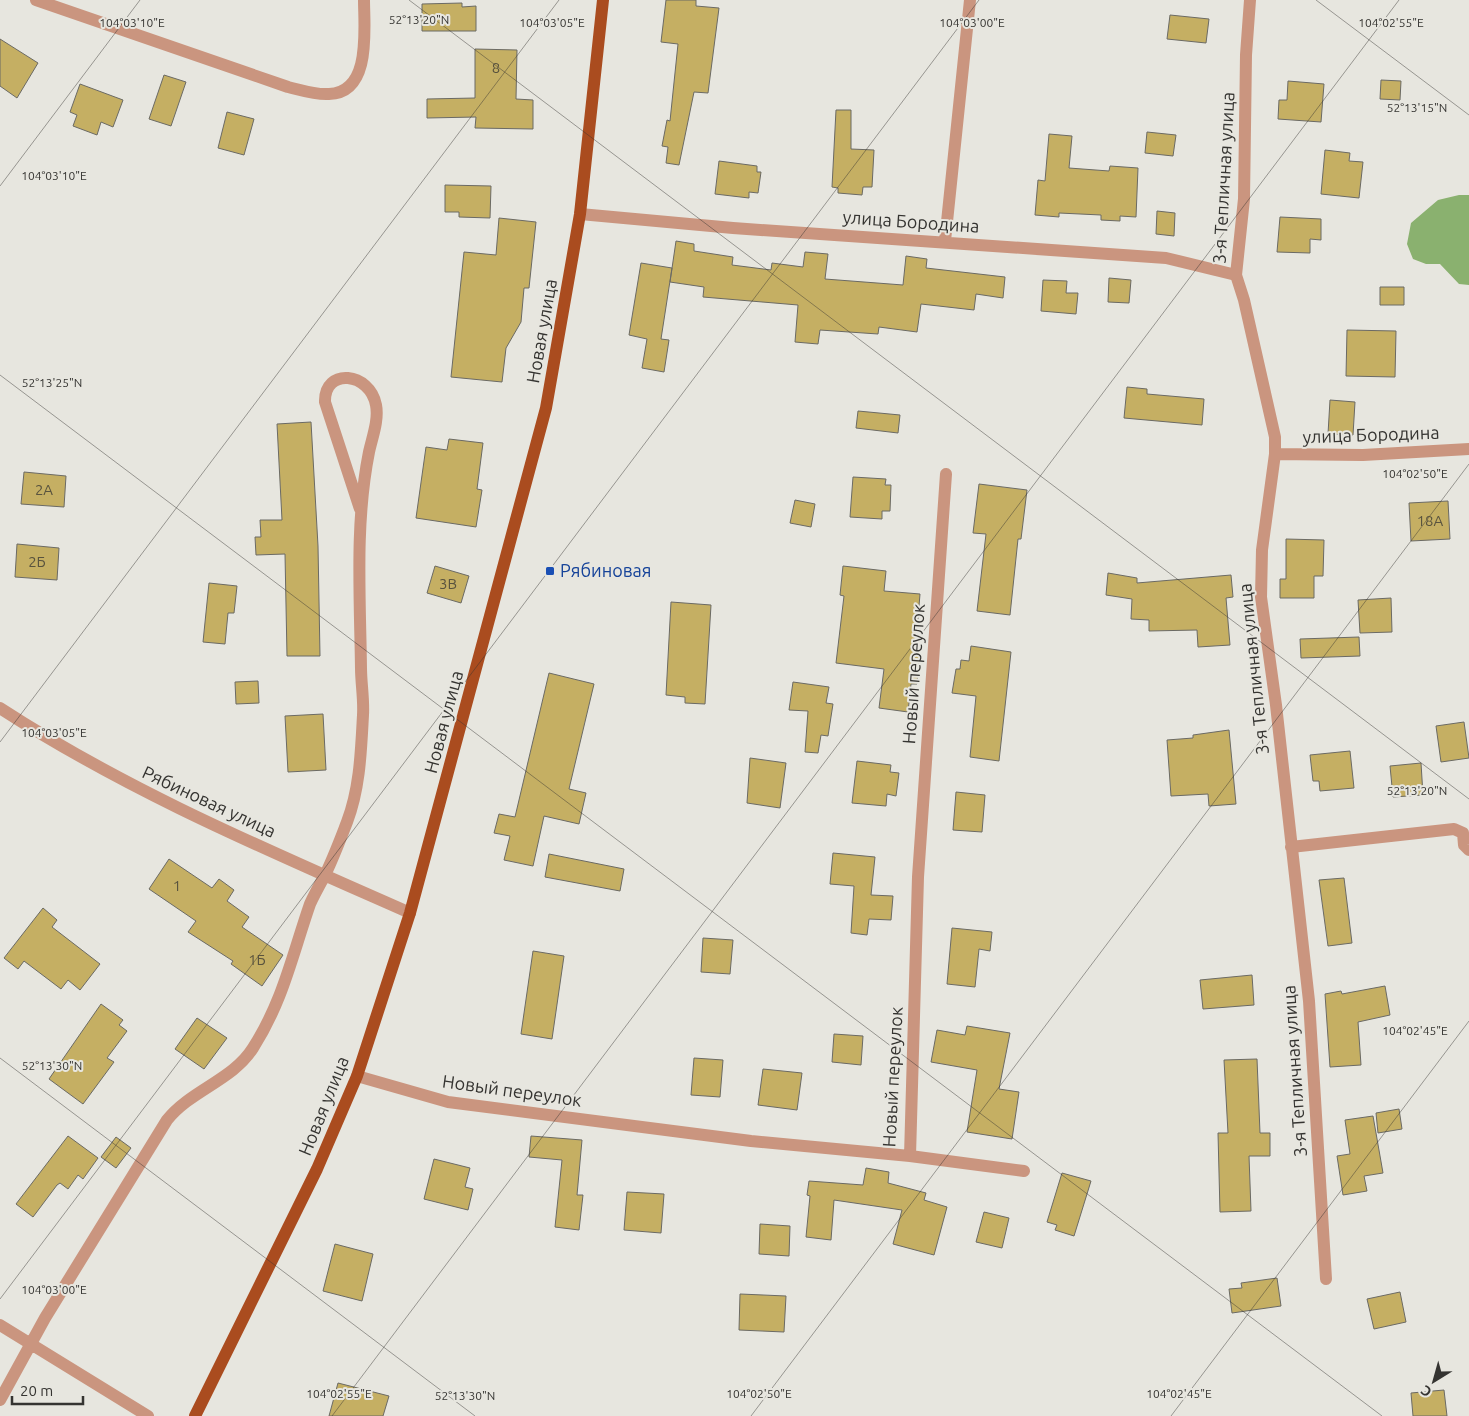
<svg xmlns="http://www.w3.org/2000/svg" width="1469" height="1416" viewBox="0 0 1469 1416" font-family="Ubuntu,sans-serif">
  <style>
    .forest { fill: #8ab16f }
    .building { fill: #c5af63; stroke: #6b6a64 }
    .lines { fill: none; stroke-linecap: round; stroke-linejoin: round }
    .minor { stroke: #ca957f; stroke-width: 12 }
    .major { stroke: #aa4c1f; stroke-width: 12 }
    .ticks { fill: none; stroke: #353431; stroke-width: 1; stroke-opacity: 0.45 }
    .transit-dot { fill: #1a4fb4; stroke: #e7e6df; stroke-width: 2 }
    .labels { text-anchor: middle; stroke-width: 4; stroke-linejoin: round; paint-order: stroke }
    .number-label { font-size: 15px; fill: #59533e }
    .street-label { font-size: 18px; fill: #353431; stroke: #e7e6df }
    .transit-label { font-size: 18px; fill: #164399; stroke: #e7e6df; text-anchor: start }
    .ticks-label { font-size: 12px; text-anchor: middle; fill: #353431; stroke: #e7e6df; stroke-width: 4; stroke-linejoin: round; paint-order: stroke }
  </style>
  <rect width="100%" height="100%" fill="#e7e6df"/>
  <path class="forest" d="M1459,195H1469V285L1459,284L1440,264H1426L1413,259L1407,244L1411,223L1438,200Z"/>
  <path class="building" d="M666,0H696V6L719,8L708,93L694,92L679,165L666,163L668,147L662,146L667,120L670,121L678,44L661,42Z
    M462,3V7L476,6V31H422V4Z
    M1170,15L1209,19L1206,43L1167,39Z
    M0,39L38,63L17,98L0,86Z
    M475,49L517,50L516,99L533,100V129L475,128L476,117L427,118V99L475,98Z
    M164,75L186,82L171,126L149,119Z
    M1381,80L1401,81L1400,100L1380,99Z
    M1288,81L1324,84L1321,122L1278,119L1279,100H1287Z
    M80,84L123,100L113,127L101,122L97,135L73,126L77,115L70,112Z
    M836,110H851V149L874,150L872,187H863L862,195L838,193V188L832,187Z
    M227,112L254,119L244,155L218,148Z
    M1147,132L1176,135L1173,156L1145,153Z
    M1049,134L1072,136L1069,168L1109,171L1110,166L1138,168L1136,217L1120,216V221L1101,220V215L1059,213V217L1035,215L1038,180L1045,181Z
    M1325,150L1350,153L1349,161L1363,162L1359,198L1321,194Z
    M719,161L757,166V172H761L758,193L749,192V198L715,194Z
    M445,185L491,186L490,218L459,217V212H445Z
    M1157,211L1175,213L1174,236L1156,234Z
    M1280,217L1321,219V240L1310,239V253L1277,252Z
    M499,218L536,222L529,288H524L521,322L506,348L502,382L451,377L464,252L496,255Z
    M676,241L694,244V251L733,257L732,265L771,270L772,263L803,267L805,252L828,254L825,279L903,285L906,256L927,259L926,268L1005,277L1003,298L976,294L974,310L921,304L917,332L879,327L878,334L820,330L818,344L795,342L798,305L703,297L704,287L670,282Z
    M641,263L672,268L661,339L669,340L664,372L642,368L647,339L629,335Z
    M1109,278L1131,280L1129,303L1108,302Z
    M1043,280L1067,281L1066,293H1078L1076,314L1041,311Z
    M1380,287H1404V305H1380Z
    M1347,330L1396,331L1395,377L1346,376Z
    M1127,387L1147,389V394L1204,399L1202,425L1124,418Z
    M1330,400L1355,402L1353,435L1328,434Z
    M858,411L900,415L898,433L856,428Z
    M311,422L318,546L320,656H287L285,554L256,555L255,537H261L260,520H282L277,424Z
    M449,439L483,443L477,489L482,490L476,527L416,518L426,447L447,450Z
    M24,472L66,476L64,507L21,504Z
    M853,477L886,479L885,485H891L890,511H882V519L850,517Z
    M979,484L1027,490L1021,539H1018L1010,615L977,611L986,534L973,533Z
    M795,500L815,504L811,527L790,523Z
    M1448,501L1450,539L1411,541L1409,503Z
    M1286,539L1324,540L1323,576H1314V598H1280V579H1286Z
    M17,544L59,548L57,580L15,577Z
    M435,566L469,576L461,603L427,593Z
    M843,566L886,571L884,591L920,594L915,654H919L917,684H911L908,712L879,708L884,669L836,663L844,596L840,595Z
    M1108,573L1137,578V583L1231,575L1233,597L1226,598L1230,645L1198,647L1197,630L1149,631V620L1131,619L1132,599L1106,595Z
    M209,583L237,586L234,613H228L225,644L203,642Z
    M1391,598L1392,632L1360,633L1358,600Z
    M671,602L711,605L705,704L685,703V697L666,695Z
    M1359,637L1360,656L1301,658L1300,639Z
    M971,646L1011,652L999,761L970,757L976,696L952,693L956,669H960L961,660L969,661Z
    M549,673L594,684L569,789L586,793L579,824L544,816L533,866L504,860L510,836L494,833L499,814L515,817Z
    M258,681L259,703L236,704L235,682Z
    M793,682L829,687L826,703L833,704L828,736L821,735L818,753L805,752L808,711L789,710Z
    M323,714L326,770L288,772L285,716Z
    M1464,722L1469,758L1441,762L1436,726Z
    M1229,730L1236,804L1209,806L1208,794L1171,796L1167,740L1193,738V735Z
    M1350,751L1354,788L1320,791L1319,781H1313L1310,755Z
    M750,758L786,763L780,808L747,803Z
    M857,761L891,765L890,772L899,773L896,796L887,794L886,806L852,803Z
    M1421,763L1423,795L1393,797L1390,766Z
    M956,792L985,795L982,832L953,830Z
    M833,853L875,857L871,895L893,896L891,920L869,919L867,935L851,933L854,886L830,884Z
    M549,854L624,869L620,891L545,877Z
    M169,859L212,888L219,879L234,890L227,901L249,917L242,927L283,955L262,986L231,964L233,961L188,932L196,921L149,889Z
    M1344,878L1352,943L1328,946L1319,880Z
    M43,908L57,920L52,927L100,964L80,990L68,980L61,989L24,961L18,969L4,958Z
    M952,928L992,932L990,951L979,949L975,987L947,984Z
    M703,938L733,940L730,974L701,972Z
    M533,951L564,956L552,1039L521,1034Z
    M1252,975L1254,1005L1203,1009L1200,980Z
    M1385,986L1390,1015L1358,1022L1361,1065L1330,1067L1325,994L1341,991L1342,994Z
    M101,1004L123,1020L119,1025L127,1031L107,1058L114,1062L83,1104L49,1079Z
    M197,1018L227,1038L204,1069L175,1049Z
    M967,1026L1010,1033L999,1089L1019,1092L1012,1139L967,1132L977,1070L931,1062L937,1030L965,1035Z
    M834,1034L863,1036L861,1065L832,1062Z
    M694,1058L723,1060L720,1097L691,1095Z
    M1257,1059L1260,1133H1270V1156H1249L1251,1211L1220,1212L1218,1133H1228L1224,1060Z
    M763,1069L802,1073L797,1110L758,1105Z
    M1399,1109L1402,1129L1378,1133L1376,1113Z
    M1373,1116L1383,1173L1364,1176L1367,1191L1343,1195L1337,1156L1350,1154L1345,1120Z
    M68,1136L98,1158L83,1179L78,1175L68,1189L60,1183L57,1185L33,1217L16,1204Z
    M531,1136L582,1140L577,1195H583L579,1230L555,1227L562,1160L529,1157Z
    M116,1137L131,1148L116,1168L101,1157Z
    M434,1159L470,1168L465,1187L473,1189L468,1210L424,1199Z
    M866,1168L889,1172L888,1183L926,1193L924,1200L947,1207L934,1255L893,1244L902,1210L834,1200L831,1240L806,1237L810,1196L807,1195L809,1181L863,1185Z
    M1062,1173L1091,1181L1074,1236L1055,1230L1057,1225L1047,1222Z
    M627,1192L664,1194L661,1233L624,1230Z
    M984,1212L1009,1218L1002,1248L976,1242Z
    M760,1224L790,1226L789,1256L759,1254Z
    M335,1244L373,1254L362,1301L323,1291Z
    M1277,1278L1281,1306L1232,1313L1229,1289L1242,1288L1241,1283Z
    M1400,1292L1406,1322L1374,1329L1367,1299Z
    M740,1294L786,1296L784,1332L739,1330Z
    M338,1383L389,1396L383,1416H329Z
    M1444,1390L1447,1416H1413L1411,1393Z"/>
  <g class="lines">
    <path class="minor" d="M36,0L288,87C301,90 315,95 329,94C372,93 364,28 364,0
      M1250,0L1246,55L1244,199L1236,275L1244,300L1275,437V454L1262,550L1261,597L1276,705L1309,1001L1326,1279
      M580,214L733,228L1166,258L1236,275
      M945,241L970,0
      M1275,454L1363,455L1469,449
      M0,708C129,792 270,851 410,913
      M1291,847L1454,829L1463,833L1464,845L1469,850
      M357,1076L448,1102L751,1141L910,1156L918,877L946,474
      M910,1156L1024,1171
      M0,1325L148,1416
      M0,1400L45,1318L167,1120C191,1090 233,1080 253,1048C283,1001 292,956 310,904C314,895 319,886 324,877C333,859 340,840 347,822C360,788 361,751 363,715C364,699 361,683 361,668C360,596 355,522 369,452C372,438 379,420 376,405C370,372 324,367 325,402L360,509"/>
    <path class="major" d="M195,1416L317,1169L357,1076L410,913L546,408L580,214L603,0"/>
  </g>
  <path class="ticks" d="M409,0L1469,799M1316,0L1469,115M0,186L140,0M0,375L1382,1416M0,742L559,0M0,1058L475,1416M0,1299L979,0M332,1416L1399,0M751,1416L1469,464M1171,1416L1469,1021"/>
  <rect class="transit-dot" x="545" y="566" width="10" height="10" rx="2.5"/>
  <g class="labels">
    <g class="number-label">
      <text x="496" y="73">8</text>
      <text x="44" y="495">2А</text>
      <text x="1430" y="526">18А</text>
      <text x="37" y="567">2Б</text>
      <text x="448" y="589">3В</text>
      <text x="177" y="891">1</text>
      <text x="257" y="965">1Б</text>
    </g>
    <g class="street-label">
      <text transform="translate(1224 178) rotate(-87)" y="6">3-я Тепличная улица</text>
      <text transform="translate(911 222) rotate(4)" y="6">улица Бородина</text>
      <text transform="translate(542 331) rotate(-80)" y="6">Новая улица</text>
      <text transform="translate(1371 435) rotate(-2)" y="6">улица Бородина</text>
      <text transform="translate(1254 669) rotate(-96)" y="6">3-я Тепличная улица</text>
      <text transform="translate(914 674) rotate(-86)" y="6">Новый переулок</text>
      <text transform="translate(444 722) rotate(-75)" y="6">Новая улица</text>
      <text transform="translate(209 802) rotate(25)" y="6">Рябиновая улица</text>
      <text transform="translate(1295 1071) rotate(-94)" y="6">3-я Тепличная улица</text>
      <text transform="translate(893 1077) rotate(-87)" y="6">Новый переулок</text>
      <text transform="translate(512 1091) rotate(8)" y="6">Новый переулок</text>
      <text transform="translate(324 1106) rotate(-68)" y="6">Новая улица</text>
    </g>
    <g class="transit-label">
      <text x="560" y="577">Рябиновая</text>
    </g>
  </g>
  <g class="ticks-label">
    <text x="419" y="24">52°13'20"N</text>
    <text x="132" y="27">104°03'10"E</text>
    <text x="552" y="27">104°03'05"E</text>
    <text x="972" y="27">104°03'00"E</text>
    <text x="1391" y="27">104°02'55"E</text>
    <text x="1417" y="112">52°13'15"N</text>
    <text x="54" y="180">104°03'10"E</text>
    <text x="52" y="387">52°13'25"N</text>
    <text x="1415" y="478">104°02'50"E</text>
    <text x="54" y="737">104°03'05"E</text>
    <text x="1417" y="795">52°13'20"N</text>
    <text x="1415" y="1035">104°02'45"E</text>
    <text x="52" y="1070">52°13'30"N</text>
    <text x="54" y="1294">104°03'00"E</text>
    <text x="339" y="1398">104°02'55"E</text>
    <text x="759" y="1398">104°02'50"E</text>
    <text x="1179" y="1398">104°02'45"E</text>
    <text x="465" y="1400">52°13'30"N</text>
  </g>
  <g transform="translate(1434 1381) rotate(217)" stroke="#e7e6df" stroke-width="4" paint-order="stroke">
  <path d="M0-4L9 19L0 12L-9 19Z" fill="#353431"/>
  <text y="-8" font-size="14" font-weight="bold" text-anchor="middle" fill="#353431">С</text>
  </g>
  <path d="M12 1396v8h71v-8" fill="none" stroke="#353431" stroke-width="2.5"/>
  <text x="20" y="1396" font-size="15" fill="#353431" stroke="#e7e6df" stroke-width="4" paint-order="stroke">20 m</text>
</svg>
